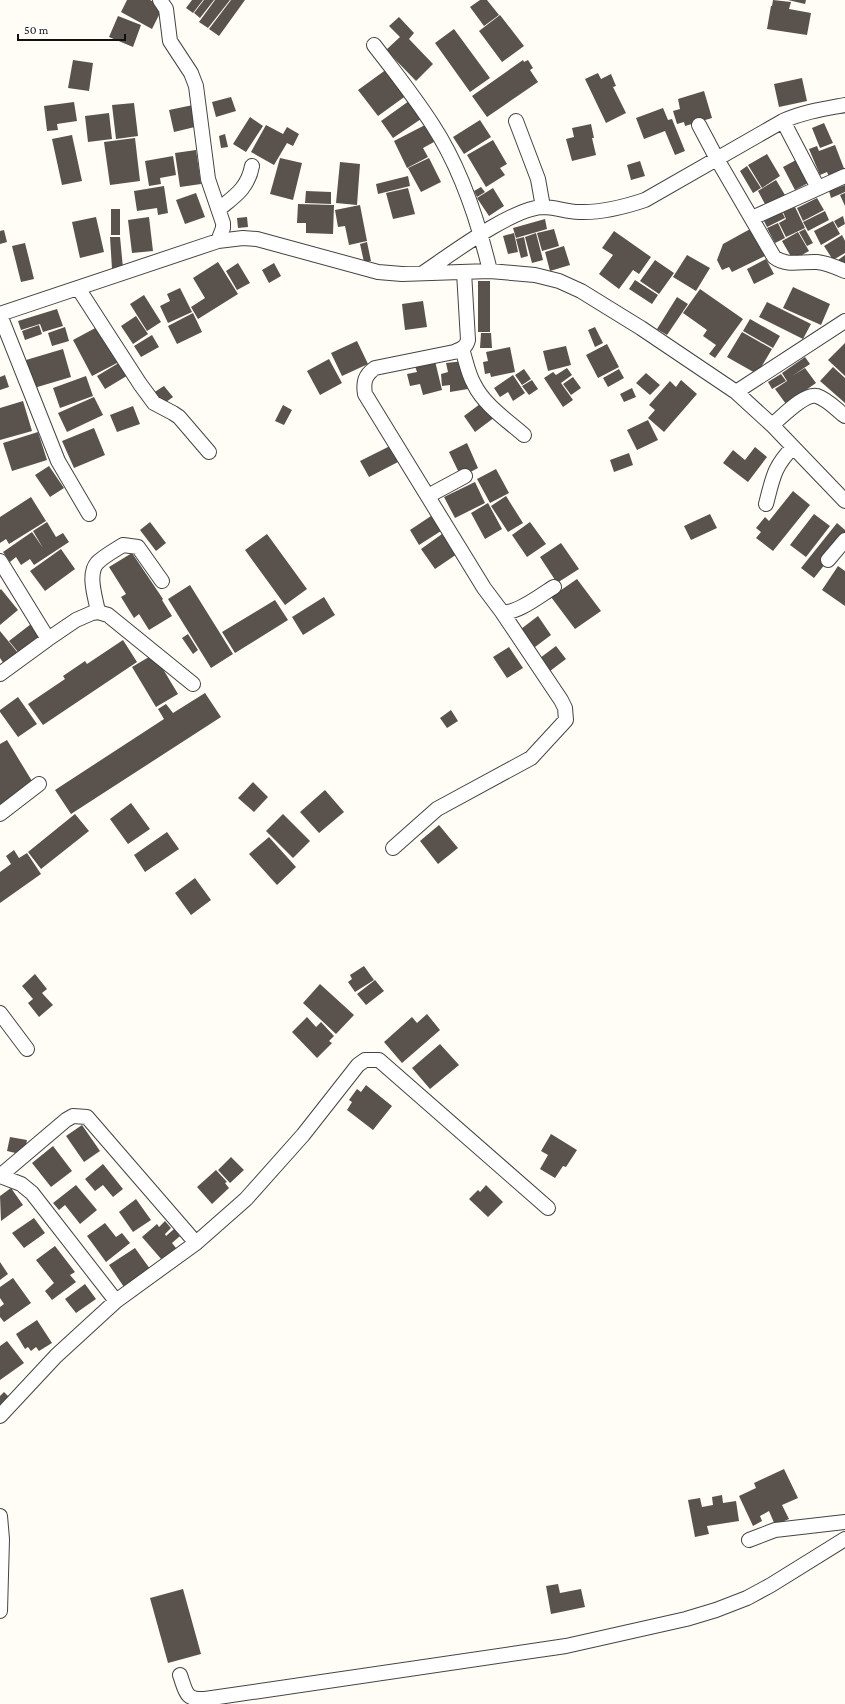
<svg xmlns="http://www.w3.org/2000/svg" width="845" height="1704" viewBox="0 0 845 1704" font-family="'Crimson Pro',serif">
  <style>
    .building { fill: #5a524d }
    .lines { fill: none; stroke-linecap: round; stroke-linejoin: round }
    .minor-casing { stroke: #444; stroke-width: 16 }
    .minor { stroke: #fff; stroke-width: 14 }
  </style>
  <rect width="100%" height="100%" fill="#fffdf5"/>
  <path class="building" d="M127,0H150L163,7L152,29L121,12Z
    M192,0H203L193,13L186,8Z
    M204,0H214L200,18L194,13Z
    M215,0H230L208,28L199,22Z
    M231,0H245L219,36L209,29Z
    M480,0H487L499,15L484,26L470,7Z
    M773,0L791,2L789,9L811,13L807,35L767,29L771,6H772Z
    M788,0H806L805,4Z
    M500,15L524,46L502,62L479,31Z
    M118,16L141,25L133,47L109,37Z
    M399,17L414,33L409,39L433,64L416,81L386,50L400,37L389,26Z
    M454,29L490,78L470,92L435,43Z
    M73,60L93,63L89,91L68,88Z
    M523,60L524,62L528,60L533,68L530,70L538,82L487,117L472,96Z
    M387,69L407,95L378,116L358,90Z
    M598,73L601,79L611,74L616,86L613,87L626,113L606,123L585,79Z
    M802,78L807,101L779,107L774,84Z
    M704,91L712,118L685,126L684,122L677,124L673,111L680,109L678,99Z
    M231,97L236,111L216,117L212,102Z
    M409,101L421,119L393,138L381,121Z
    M74,102L77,121L57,124L58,130L47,131L44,106Z
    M134,103L138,136L116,139L112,105Z
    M193,105L199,126L174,132L169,110Z
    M663,108L668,120L672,119L685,151L675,155L665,131L644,139L636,118Z
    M109,113L112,139L88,142L85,116Z
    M250,117L263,126L246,152L233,144Z
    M480,120L491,137L464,154L453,137Z
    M824,123L833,143L820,148L812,128Z
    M591,124L594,138H592L596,155L572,161L566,139L574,137L572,128Z
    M266,125L283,134L287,127L299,134L293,146L287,143L274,165L251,152Z
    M425,125L434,142L423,148L428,157L407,168L394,141Z
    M225,134L228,147L221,148L219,136Z
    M72,135L82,181L62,185L52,139Z
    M135,138L140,181L110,185L104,142Z
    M493,140L507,164L500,168L505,175L486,187L467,155Z
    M835,145L845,171L830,179L827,172L820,175L809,149L817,146L819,151Z
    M196,150L201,184L180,187L175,153Z
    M767,154L780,176L762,188L748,165Z
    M173,156L176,175L160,178L161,184L149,186L145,161Z
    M280,158L302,163L293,200L270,194Z
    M429,158L441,182L421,192L408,168Z
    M796,160L808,183L795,190L783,167Z
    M640,161L645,176L631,180L627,165Z
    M340,162L360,164L357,205L336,203Z
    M747,166L761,188L753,193L740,171Z
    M408,176L410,186L378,194L376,184Z
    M776,180L785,195L766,206L758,191Z
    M845,185V192L831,198L829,191Z
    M164,186L168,213L158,215L157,208L137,211L134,191Z
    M481,187L485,192L477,197L474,191Z
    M408,188L415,214L393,219L386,193Z
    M493,188L504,206L489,216L477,198Z
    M306,191L331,192V204L305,203Z
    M196,193L205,217L185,224L176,200Z
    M845,193V206L840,195Z
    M817,198L824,210L803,221L797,208Z
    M298,204L334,205L333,234L306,233V223H297Z
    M360,205L367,241L349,245L345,226L338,227L335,210Z
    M795,207L805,228L786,237L779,223L786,219L783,212Z
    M111,209H120V235H111Z
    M825,211L829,220L808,231L803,222Z
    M782,212L785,218L767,227L764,221Z
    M843,216L845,224L838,228L834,221Z
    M96,217L104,252L80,258L72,222Z
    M149,217L153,251L132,253L128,220Z
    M247,217L248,227L238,228L237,218Z
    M545,219L547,229L516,238L513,228Z
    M833,221L840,234L821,245L814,231Z
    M778,223L785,238L775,243L767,228Z
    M752,228L767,255L732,272L729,267L722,270L717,260L723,244Z
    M554,229L559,246L542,251L537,233Z
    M805,229L813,243L807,246L799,232Z
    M4,230L7,242L0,244V231Z
    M614,231L651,257L639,274L633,270L619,289L599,274L613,255L602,248Z
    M798,232L809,251L793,260L782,241Z
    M514,233L518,252L508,254L503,236Z
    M536,233L543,260L532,263L525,237Z
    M842,235L845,241V253L833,260L824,246Z
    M110,237H120L123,268L112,269Z
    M524,237L528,256L521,258L516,239Z
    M367,242L371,261L364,262L360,244Z
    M25,243L34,279L21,282L12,246Z
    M564,246L570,265L550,271L545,252Z
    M687,255L710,268L696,291L673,277Z
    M845,255V266L843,268L838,260Z
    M766,259L774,274L754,284L747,269Z
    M655,260L674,273L659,294L640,281Z
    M218,262L238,294L198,319L191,307L205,298L193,278Z
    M238,263L250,283L237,290L226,271Z
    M274,263L281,276L269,283L262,270Z
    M635,280L658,295L652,304L629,289Z
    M478,281H490V332H478Z
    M793,287L830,304L821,325L783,308Z
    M180,288L192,312L168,323L160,306L170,301L167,294Z
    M700,289L743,319L715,358L709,354L716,345L703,336L707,330L683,313Z
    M144,295L161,322L147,331L130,304Z
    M677,297L688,304L667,335L657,329Z
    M423,301L427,327L405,330L402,304Z
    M767,302L811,324L803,339L759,317Z
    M57,309L63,326L43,332L40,324L21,330L18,321Z
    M193,313L202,332L177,344L168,326Z
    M136,316L148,334L133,344L121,326Z
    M750,319L780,336L773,348L743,331Z
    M39,325L42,334L25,340L22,331Z
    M99,326L119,362L92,376L73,340Z
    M65,327L69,341L52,346L48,333Z
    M595,327L603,343L595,347L588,330Z
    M742,332L772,349L757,374L727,357Z
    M481,333H491L492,348H480Z
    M152,335L159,347L141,357L134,346Z
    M357,341L368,364L342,376L331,353Z
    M845,343V376L828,360Z
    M607,344L619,367L598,378L586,355Z
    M566,346L571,365L548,371L543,351Z
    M510,347L515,372L491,377L490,373L485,374L483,362L488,361L486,352Z
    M63,349L71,377L34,388L26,360Z
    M805,357L810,364L792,376L805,368L816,383L786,404L775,389L787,381L782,373Z
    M329,359L342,383L320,395L307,371Z
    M122,361L130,374L105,389L97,376Z
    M435,361L442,390L423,395L420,384L410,386L407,374L417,372L415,366Z
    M464,361L468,389L450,392V385L442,386L441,374L448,372L446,363Z
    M833,367L845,378V403L820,381Z
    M567,368L572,375L561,383L573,400L563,407L544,378L553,372L556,375Z
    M524,369L531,379L522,385L515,375Z
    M619,369L624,378L608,387L603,378Z
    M646,373L660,385L650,395L636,383Z
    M781,374L786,381L772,389L768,382Z
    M5,375L9,387L0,390V377Z
    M513,375L525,393L513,401L508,392L500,397L494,388Z
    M86,376L93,396L60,408L53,388Z
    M573,377L581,388L571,395L563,384Z
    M532,380L538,389L529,395L522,386Z
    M681,380L697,394L664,432L648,418L655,410L649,405L670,381L676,387Z
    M164,386L173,397L162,405L153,393Z
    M632,388L636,397L624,402L620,394Z
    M94,397L103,415L67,432L58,413Z
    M23,401L32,431L0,440V408Z
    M484,401L495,417L475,432L464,416Z
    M283,405L292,410L284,425L275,421Z
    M133,406L140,424L117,432L110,415Z
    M648,420L658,440L637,450L627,430Z
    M94,428L105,455L74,468L62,441Z
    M38,432L47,460L12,471L3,443Z
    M467,443L478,468L461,477L449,452Z
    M390,446L398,462L369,477L360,461Z
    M755,447L767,457L748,482L723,463L733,450L745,460Z
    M629,453L633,465L614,472L610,460Z
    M49,466L64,488L50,497L35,475Z
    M496,469L509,493L490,503L477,479Z
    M475,482L485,503L455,518L444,497Z
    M793,491L810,505L773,551L756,538L761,532L756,528L765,517L769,521Z
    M506,496L523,523L508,532L491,506Z
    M31,497L46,521L9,544L6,539L0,543V517Z
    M488,503L502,529L485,539L471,513Z
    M710,514L717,528L691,540L684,526Z
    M814,514L830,526L806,557L790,545Z
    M431,516L441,531L419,545L410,530Z
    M47,522L56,537L63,533L69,542L34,565L30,559L21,565L16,557L10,562L3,552L32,532L43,548L33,531Z
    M150,522L166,543L156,551L140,530Z
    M530,522L546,544L527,557L512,535Z
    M837,523L845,530V539L814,578L801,568Z
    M267,534L307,589L285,605L245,550Z
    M442,534L457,554L435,569L421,549Z
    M561,543L579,569L557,583L540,557Z
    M61,549L75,569L45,591L30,571Z
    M132,553L163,599L162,600L172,616L149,630L139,614L134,618L121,597L126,594L109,567Z
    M838,566L845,571V606L822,590Z
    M577,579L601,611L575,629L551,597Z
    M190,585L233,654L211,668L168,599Z
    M1,589L18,610L0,625V590Z
    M324,597L335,615L303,635L292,617Z
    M275,600L288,620L235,653L222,632Z
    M538,616L551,635L535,647L521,629Z
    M31,624L40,636L18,652L9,641Z
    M0,631L18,653L4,664L0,658Z
    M188,634L198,650L193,654L182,638Z
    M123,640L137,662L43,725L28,704L65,679L63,676L85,661L87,664Z
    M556,646L566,659L550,671L540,658Z
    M509,647L523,668L507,678L493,657Z
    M154,654L178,694L156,707L132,667Z
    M205,693L221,717L71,814L55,790L164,719L158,709L166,704L173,713Z
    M18,697L37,724L18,737L0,712V710Z
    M451,710L458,721L447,728L440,718Z
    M7,740L35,786L0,807V744Z
    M253,782L268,797L254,812L238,798Z
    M325,790L344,812L319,833L300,812Z
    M131,803L150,829L128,844L110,819Z
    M75,814L89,831L41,869L28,852Z
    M283,814L310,841L293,858L266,831Z
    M439,825L458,848L438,864L420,841Z
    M167,832L179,849L145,872L134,855Z
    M269,837L296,867L277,885L249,854Z
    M14,850L19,858L27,853L41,874L0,903V872L11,864L6,856Z
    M195,878L211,900L191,915L175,893Z
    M364,966L374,980L355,992L348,982L352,979L350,975Z
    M35,974L47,989L42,993L53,1005L39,1017L28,1003L33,999L22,986Z
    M375,980L384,991L366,1005L357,994Z
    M320,984L354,1015L336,1034L303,1003Z
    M427,1014L440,1030L402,1063L384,1042L412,1017L417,1023Z
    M307,1017L316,1027L321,1022L334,1036L329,1041L332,1043L317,1058L292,1032Z
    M440,1044L459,1065L430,1089L412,1068Z
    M366,1085L392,1106L373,1130L347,1110L352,1102L349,1100L357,1089L361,1092Z
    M82,1125L100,1151L84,1162L66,1136Z
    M551,1134L577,1150L566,1167L563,1166L555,1178L540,1169L548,1155L541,1151Z
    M10,1137L27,1140L24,1155L7,1151Z
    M53,1146L72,1171L51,1187L32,1163Z
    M231,1157L244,1170L230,1183L218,1170Z
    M103,1164L123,1189L113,1197L103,1185L95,1191L85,1179Z
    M216,1170L227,1182L225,1183L229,1188L212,1204L197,1187Z
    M76,1185L97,1210L80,1224L65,1205L59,1210L53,1203Z
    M486,1185L503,1202L488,1217L469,1199L478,1190L480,1192Z
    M11,1188L23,1205L1,1221L0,1196Z
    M136,1199L151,1220L133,1232L119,1212Z
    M34,1218L45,1233L24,1248L12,1233Z
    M165,1221L171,1228L165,1234L166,1236L174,1229L180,1236L172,1243L176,1248L162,1260L142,1237L157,1224L159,1227Z
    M105,1223L116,1237L122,1233L130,1243L106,1262L87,1236Z
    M55,1246L75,1272L70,1275L76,1282L52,1300L45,1291L54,1283L36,1260Z
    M135,1248L150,1269L124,1287L109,1265Z
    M0,1262L8,1274L0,1280Z
    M13,1278L31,1303L4,1322L0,1317V1307L4,1304L0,1298V1287Z
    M85,1284L96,1299L76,1313L65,1299Z
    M37,1320L52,1343L39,1351L36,1347L31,1351L28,1347L25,1349L16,1334Z
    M7,1341L24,1363L0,1380V1346Z
    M4,1392L12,1400L0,1412V1396Z
    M784,1469L798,1498L782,1505L789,1519L775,1525L769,1511L760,1516L762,1521L753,1526L739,1496L756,1488L754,1483Z
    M722,1495L723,1503L736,1501L739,1521L707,1526L709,1534L695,1537L688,1500L700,1498L702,1507L713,1505L712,1497Z
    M558,1584L560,1593L581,1589L585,1607L551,1614L546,1586Z
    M183,1589L201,1654L168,1663L150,1598Z"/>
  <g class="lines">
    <defs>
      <path id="minor" d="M160,0L166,9L170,41L191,73L196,86L208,179L223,223V228L218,241
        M374,45C394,71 414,96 432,124C461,168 478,220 490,271
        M516,121L538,179L543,207
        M783,121L818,188
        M699,125L717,159L774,257C787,267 802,261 817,262C827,263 836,267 845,271
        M219,209C235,196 248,188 252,166
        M752,218L845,176
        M464,272L468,340C466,348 461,349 454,352L375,368C365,375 363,382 365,394L484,588L502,612C516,615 542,594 554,587
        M423,273C450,255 512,208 543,207C555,207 567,212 579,212C602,213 624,207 645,200L783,121C803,112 823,109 845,105
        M78,288L140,384L154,403L173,413L179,417L209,452
        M0,314L218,241L243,238L257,239L378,272L402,274L490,271L535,275L559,281L581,291L641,328L736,392L772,425L845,501
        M0,315L58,461L89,514
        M462,349C466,361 468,374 474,384C484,405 507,420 524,435
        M736,392L845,321
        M772,425C782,417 804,393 817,396C827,399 837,410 845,416
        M428,496L465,476
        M766,504C773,478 773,468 793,447
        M828,560L845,540
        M0,561L48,639
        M98,612C96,599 87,575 97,563C104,556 115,550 123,545L138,547L162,581
        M0,674L48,639L76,620L92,613L98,612L108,615L193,684
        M0,814L39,784
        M393,848L437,809L531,758L566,720L565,708L561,700L502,612
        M0,1013L27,1049
        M0,1176L66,1120L73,1116L87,1117L196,1243
        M0,1176L21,1184L32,1193L116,1301
        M0,1416L56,1356L116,1301L196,1243L246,1199L303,1135L358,1065L365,1060H379L548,1208
        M0,1516L2,1539L0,1611
        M749,1540L775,1530L845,1522
        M180,1675C186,1692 185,1700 205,1699L566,1646L686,1619L716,1610L747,1598L771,1585L845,1539"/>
    </defs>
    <use href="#minor" class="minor-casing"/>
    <use href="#minor" class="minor"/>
  </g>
  <path d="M18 34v6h107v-6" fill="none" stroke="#111111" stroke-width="2"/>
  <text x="24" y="34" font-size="12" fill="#111111" stroke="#ffffff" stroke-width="3" paint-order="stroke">50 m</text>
</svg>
